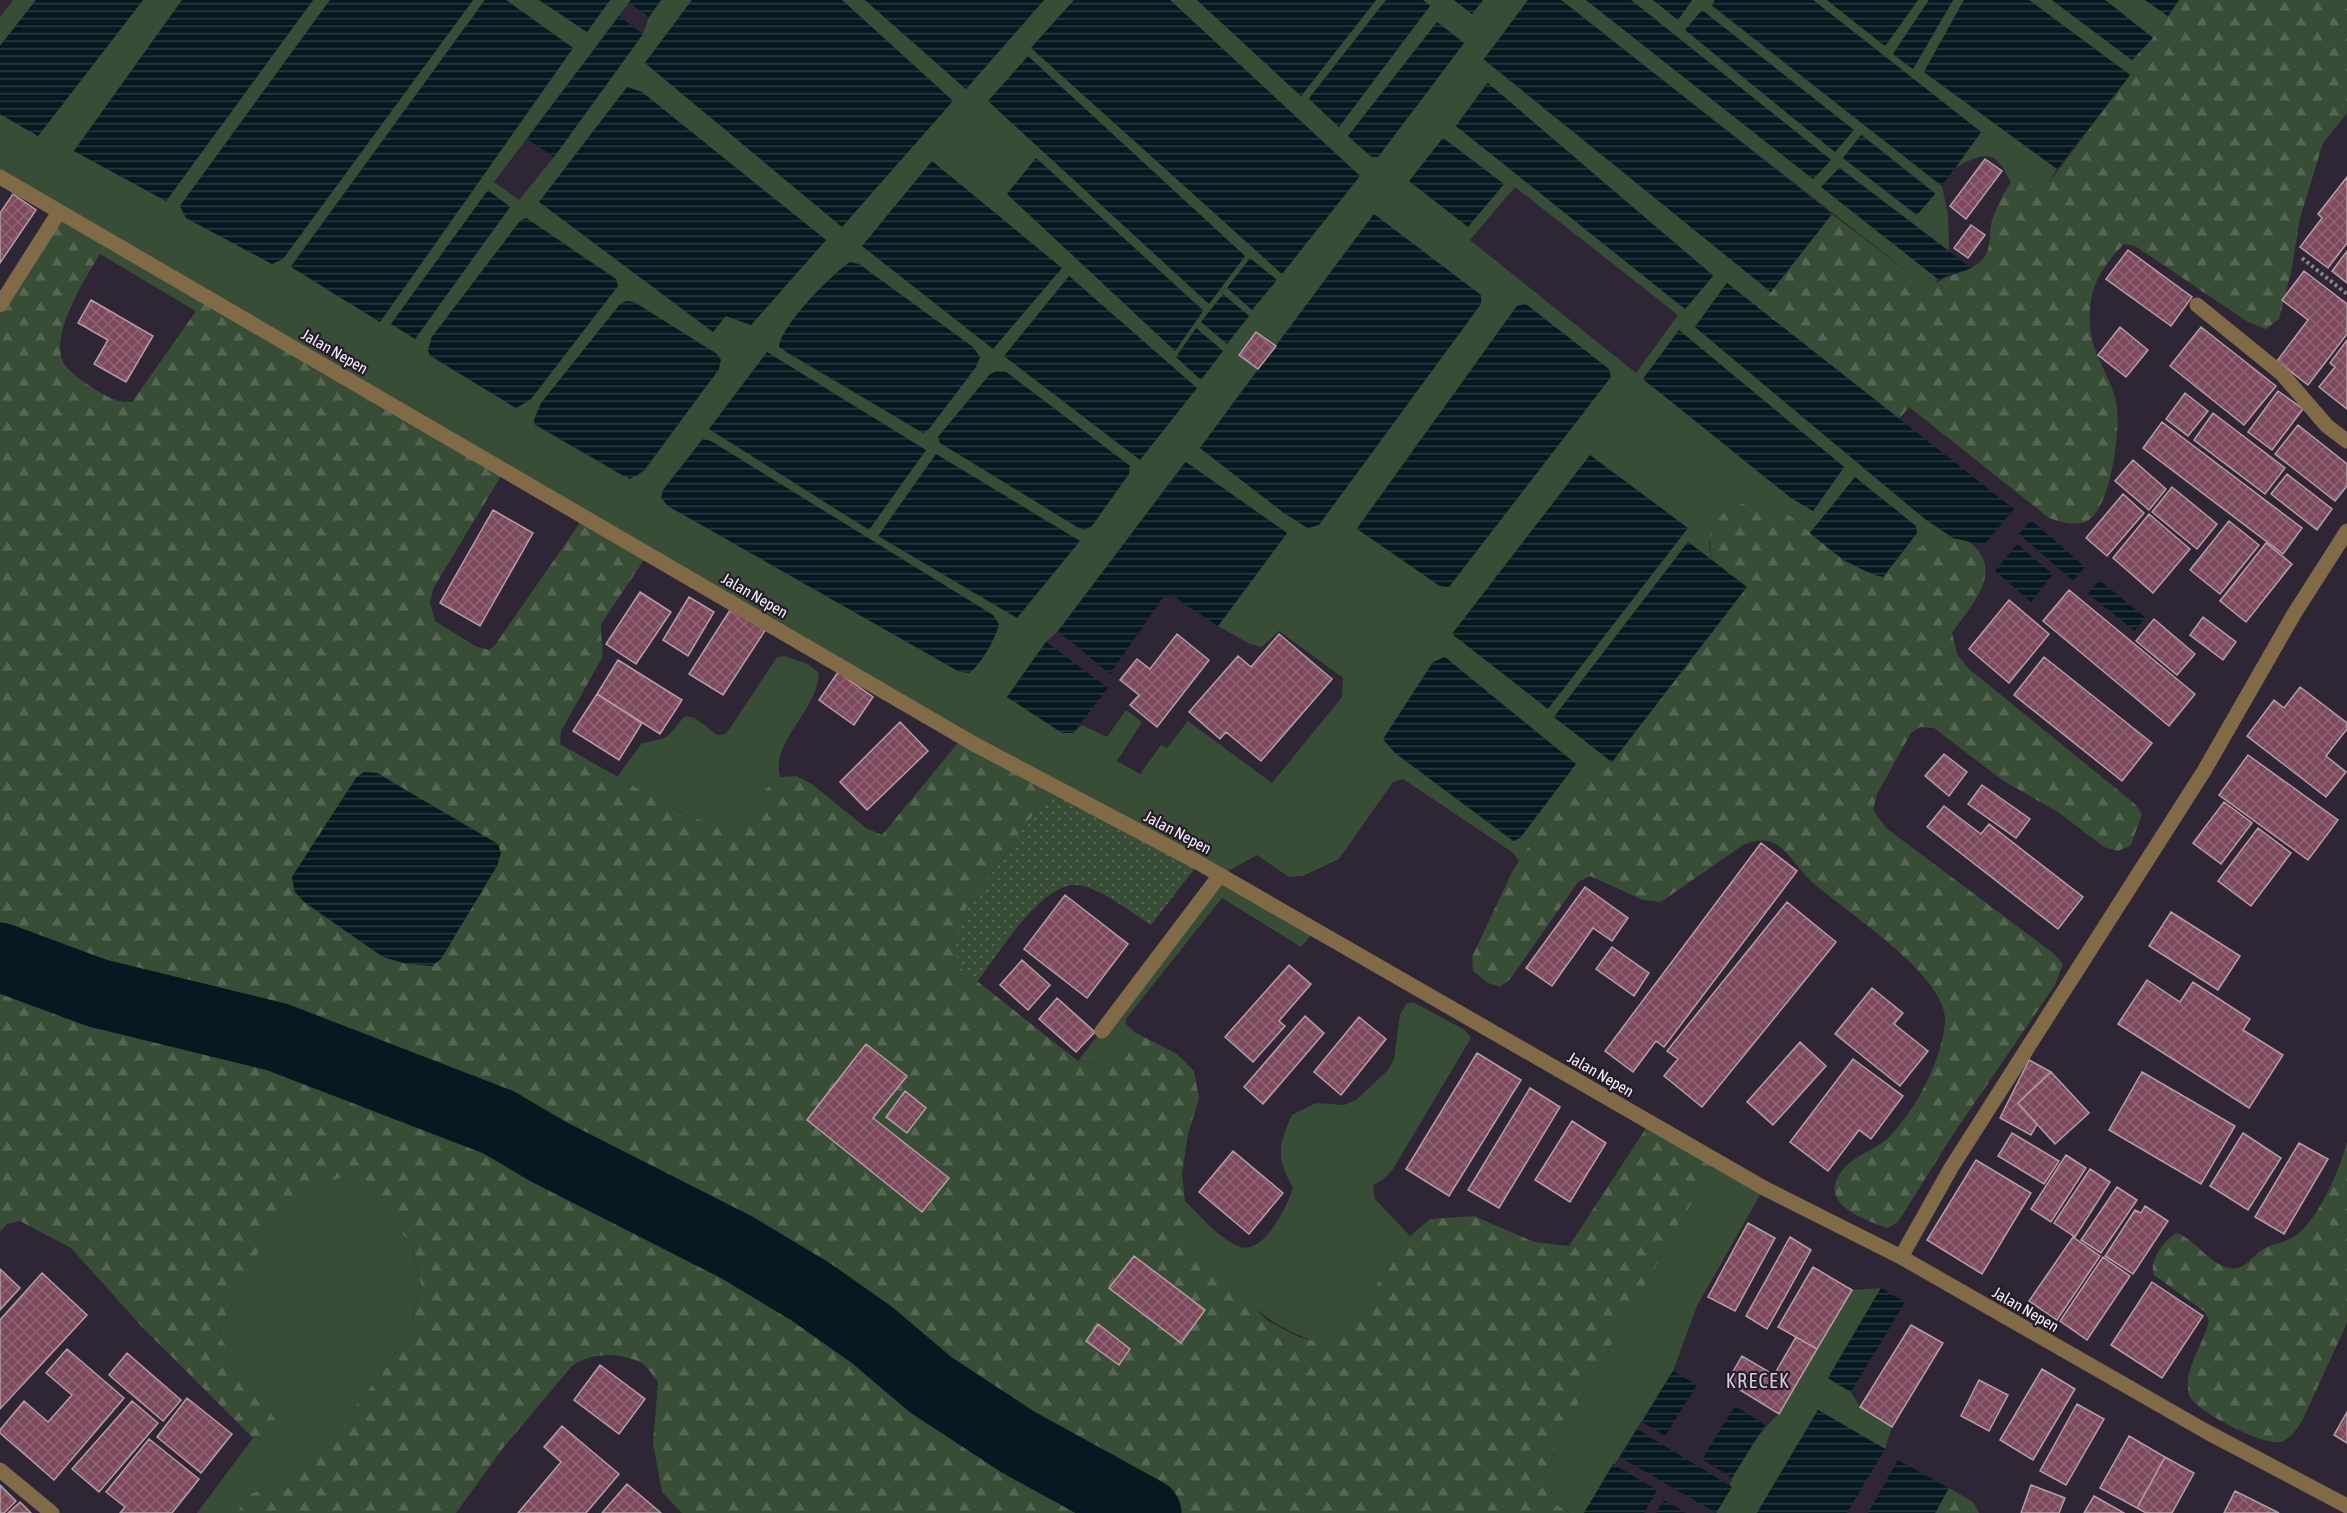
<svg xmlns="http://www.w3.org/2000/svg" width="2347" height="1513" viewBox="0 0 2347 1513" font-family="'Asap Condensed',sans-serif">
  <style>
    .grass { fill: #374d35; fill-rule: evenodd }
    .forest { fill: url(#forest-firs); fill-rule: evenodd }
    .garden { fill: url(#garden-dots) }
    .water { fill: url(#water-rules) }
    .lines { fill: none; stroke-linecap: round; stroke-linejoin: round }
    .river { stroke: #061920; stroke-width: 69 }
    .building { fill: url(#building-cross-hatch); stroke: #b59fa6; stroke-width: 1.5 }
    .path { stroke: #8a838f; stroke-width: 4; stroke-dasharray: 3 3; stroke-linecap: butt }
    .lane { stroke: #816a46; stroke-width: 15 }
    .street { stroke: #816a46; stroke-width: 15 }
    .labels { text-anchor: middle; stroke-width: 4.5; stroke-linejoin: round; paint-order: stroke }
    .street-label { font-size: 16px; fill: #f5eff9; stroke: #241c2a }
    .quarter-label { font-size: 20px; letter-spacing: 1.5px; fill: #d5cbde; stroke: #241c2a }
  </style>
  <defs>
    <pattern id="forest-firs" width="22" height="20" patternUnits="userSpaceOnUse" patternTransform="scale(1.5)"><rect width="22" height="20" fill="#374d35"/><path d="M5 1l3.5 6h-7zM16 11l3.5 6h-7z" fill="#556753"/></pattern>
    <pattern id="garden-dots" width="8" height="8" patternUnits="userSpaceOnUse" patternTransform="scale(1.5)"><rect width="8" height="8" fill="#374d35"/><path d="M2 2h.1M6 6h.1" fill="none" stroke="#556753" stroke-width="1.8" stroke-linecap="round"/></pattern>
    <pattern id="water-rules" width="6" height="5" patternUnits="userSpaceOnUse" patternTransform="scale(1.5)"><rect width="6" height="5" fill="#061920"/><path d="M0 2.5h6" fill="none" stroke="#2b3b41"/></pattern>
    <pattern id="building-cross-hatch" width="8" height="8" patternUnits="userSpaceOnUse" patternTransform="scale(1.5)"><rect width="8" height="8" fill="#7d4a5d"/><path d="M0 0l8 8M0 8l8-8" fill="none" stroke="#906475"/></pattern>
  </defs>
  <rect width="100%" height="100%" fill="#2e2634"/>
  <path class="grass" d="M13,0H36L0,46V17Z
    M143,0H182L74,151L166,201L313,0H330L180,206L272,264L283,258L473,0H485L291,266L380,322L573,48L506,0H539L587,32L610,0H631L494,182L519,200L554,157L643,34L649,17L661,0H692L645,63L953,101L842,0H865L966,89L1044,0H1074L1031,48L1360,176L1170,0H1197L1301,96L1376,0H1386L1309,98L1430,6L1423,0H1454L1472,14L1483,0H1528L1484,60L1771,292L1758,308L1727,283L1695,327L1925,519L1953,538L1932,541L1883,577L1917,533L1855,478L1810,533L1789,515L1709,542L1712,560L1688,542L1554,717L1612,762L1575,785L1552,810L1519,861L1512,852L1403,779L1393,782L1339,859L1303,876L1289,877L1257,855L1221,875L1315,931L1301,947L1222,898L1126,1019V1024L1136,1033L1095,1064L1078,1061L1220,876L974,744L206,298L197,312L100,254L107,240L0,177V114L38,136ZM1464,43L1378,157H1372L1348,136ZM1487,83L1713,275L1686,308L1456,126ZM988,101L1245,256L1209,303ZM1036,158L1203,310L1175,351ZM1515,187L1678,315L1636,373L1470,240ZM488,191L510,207L391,324ZM1374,214L1308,528L1284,513L1200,448L1258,369L1239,354L1256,332L1276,346ZM526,218L616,279L617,286L531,399L516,408L430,356L428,350L432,337L520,221ZM826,240L751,325L725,316ZM850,262L923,433L784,351L819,291ZM626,301L634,302L716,354L719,369L645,470L637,476H623L535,425L534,420ZM1526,304L1449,587L1440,586L1357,528L1517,306ZM1679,331L1844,467L1813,511L1643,379ZM1006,372L1130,466L1085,530ZM703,439L997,632L975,668L968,673L958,671L668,506L663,490ZM1185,462L1287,533L1218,626L1250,644L1262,647L1279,631L1343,678L1342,697L1272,783L1188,721L1167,748L1161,745L1140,774L1117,761L1142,722L1126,710L1107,737L1082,725L1073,733L1007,697L1046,642L1058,631ZM1395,753L1521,837L1513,841Z
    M1561,0H1586L1813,179L1831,160L1631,0H1653L1678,19L1692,0H1715L1712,6L1942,186L1948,215L1949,251L1840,168L1822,187L1938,279L1931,290ZM1862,135L1935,193L1917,215L1843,158Z
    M1813,0H1827L1885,46L1918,0H1929L1893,54L1913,69L1953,0H1964L1924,72L2057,169L2050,181L2023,176L2011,183C1996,150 1987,151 1956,167L1981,132Z
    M2029,0H2052L2132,60L2130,75Z
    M2105,0H2145L2168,16L2153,38Z
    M784,656L808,664L819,673C817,712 770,742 780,777L767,788L746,817L725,829C685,818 652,797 617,777L642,743C674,737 664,739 685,716L695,718L717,735L726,734L777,657Z
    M1413,1002L1465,1030L1471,1038L1393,1169L1384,1179L1373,1185L1375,1199L1410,1236L1349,1325L1315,1341C1263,1326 1227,1283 1190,1246L1185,1201C1201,1216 1217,1237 1238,1246C1263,1258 1287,1206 1293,1188C1276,1157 1278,1146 1292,1115L1316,1103L1344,1105L1356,1100L1388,1070L1394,1059L1400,1015L1406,1004Z
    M1716,1160L1764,1188L1697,1306L1673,1371L1584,1513H1570L1555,1504L1546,1475L1559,1437Z
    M348,1175L411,1243L421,1284L410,1329L387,1366L307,1468L247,1496L237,1513H197L253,1438L262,1439L219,1336C234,1293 276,1208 317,1186C326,1181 338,1178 348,1175Z
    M1881,1288L1828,1378L1851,1392L1860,1407L1892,1427L1885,1449L1818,1410L1757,1513H1716C1724,1501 1728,1492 1732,1479C1737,1462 1765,1425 1779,1414L1852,1290Z"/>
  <path class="forest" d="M2179,0H2347V113L2323,143L2300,218L2291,273L2279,319L2266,329L2248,322L2135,246L2124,244C2100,269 2088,288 2090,325C2091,356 2113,377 2117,407C2120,431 2111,512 2085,522C2072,526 2061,522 2049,518L1909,407L1899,419L1758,308L1832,214L1930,289C1947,270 1968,276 1982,260C1991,250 1989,238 1991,225C1993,215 2008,181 2017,176C2025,173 2042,179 2050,181L2130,75L2132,60L2153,37Z
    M59,212L108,240C92,269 49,329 63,362C67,370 82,381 90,386C104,395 115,403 132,402L206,297L504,471L433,589L430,603L435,621L475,646L489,650L495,645L584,517L648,554L601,624C600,637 604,646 602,658L561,731L560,744L679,812L725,829L746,817L767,788L780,777L796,776L812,784L866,828L882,835L962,738L1054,786L966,909L958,966L1078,1061L1095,1064L1136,1033L1177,1054L1194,1071L1199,1099L1188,1134L1182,1174L1190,1245L1268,1321L1299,1337L1315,1341L1349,1325L1410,1236L1430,1219L1474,1216L1534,1242L1569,1246L1650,1122L1716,1160L1559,1437L1546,1475L1555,1504L1570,1513H682L662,1492L653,1443L658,1382C653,1376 648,1367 642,1363C619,1352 592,1352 572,1366L503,1448L456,1513H237L247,1496L307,1468L387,1366L410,1329L421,1284L411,1243L348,1175C338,1179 326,1181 317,1186C276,1208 234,1293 219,1336L278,1424C275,1438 267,1439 253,1438L143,1328L71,1248L20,1221L7,1224L0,1232V304ZM364,772L295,892L292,877L356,778Z
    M1745,503L1789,515L1844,561L1883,577C1898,566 1916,547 1932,541C1944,537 1964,537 1973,545C2004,574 1970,606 1952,633L1957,654L1969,669L2135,804L2142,814L2131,845L2118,851L2104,847L2058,812L2002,780L1934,728L1920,727L1911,733L1877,794L1873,810L1886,828L2053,953L2063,964L2055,985L1952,1136L1898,1222L1888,1228C1862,1219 1812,1202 1846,1166C1858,1154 1876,1149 1888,1138C1916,1110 1942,1060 1945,1021C1948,976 1843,910 1812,882C1800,871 1788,850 1774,843C1763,838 1754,841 1743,845L1661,902L1643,900L1590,876L1578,882L1511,978L1500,987L1488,983L1473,971L1472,957L1512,872L1552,810L1575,785L1612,762L1746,587L1712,560C1707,523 1712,516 1745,503Z
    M2347,1142V1323L2303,1419C2298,1428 2291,1438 2281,1442C2266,1447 2193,1410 2189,1395C2182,1370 2205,1343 2209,1320L2205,1312L2154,1275C2148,1262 2165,1238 2177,1233C2196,1240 2210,1265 2230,1268C2244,1271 2251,1258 2260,1251C2270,1244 2280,1244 2290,1239C2316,1227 2340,1169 2347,1142Z
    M1949,1488L1973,1502L1979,1513H1935Z"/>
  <path class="garden" d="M1054,786L1199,863L1151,925C1132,913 1095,883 1073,885C1039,887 997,956 977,982L958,966L956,937L966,909Z"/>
  <path class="water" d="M36,0H143L38,136L0,114V46Z
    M182,0H313L166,201L74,151Z
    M330,0H473L283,259L272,264L186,218L180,206Z
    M485,0H506L573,48L380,322L291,267Z
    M539,0H610L587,32Z
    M631,0H661L649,17L629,3Z
    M692,0H842L953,101L842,227L645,63Z
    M865,0H1044L966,89Z
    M1074,0H1170L1360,176L1282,274L1031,48Z
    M1197,0H1376L1301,96Z
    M1386,0H1423L1430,6L1339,127L1309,99Z
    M1454,0H1483L1472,14Z
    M1528,0H1561L1832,214L1771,292L1484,59Z
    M1586,0H1631L1831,160L1813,179Z
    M1653,0H1692L1678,20Z
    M1715,0H1813L1981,132L1942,186L1712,5Z
    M1827,0H1918L1885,46Z
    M1929,0H1953L1913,69L1893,54Z
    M1964,0H2029L2130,75L2057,169L1924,72Z
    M2052,0H2105L2153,38L2132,60Z
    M2145,0H2179L2168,16Z
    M1702,10L1854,130L1835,152L1685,30Z
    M619,16L643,34L554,157L527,139Z
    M1437,22L1464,43L1378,157H1372L1348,136Z
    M1028,56L1245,256L1209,304L988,101Z
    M1488,83L1713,276L1685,309L1456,126Z
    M627,87L642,92L826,240L751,325L726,316L713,332L539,202Z
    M1861,135L1935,194L1917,215L1843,158Z
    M1443,138L1504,184L1468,227L1409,181Z
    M1036,158L1203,311L1175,351L1007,194Z
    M932,161L1062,268L993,349L862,246Z
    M1839,168L1971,268L1938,279L1821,187Z
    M488,190L510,207L415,339L391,324Z
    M1374,214L1481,295V304L1319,525L1308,528L1284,513L1200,448Z
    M526,218L616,279L618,286L531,399L516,408L430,355L428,350L432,337L520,221Z
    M1250,258L1277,280L1252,310L1227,288Z
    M850,262L859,264L973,347L980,357L976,367L929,429L923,433L779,347C782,324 831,275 850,262Z
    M1069,276L1197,388L1140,460L1004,356Z
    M1727,283L2014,509L1984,545L1953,538L1925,519L1695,327Z
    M1223,294L1249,316L1227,344L1201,322Z
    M626,301L634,302L717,354L721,360L719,369L644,470L630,479L535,424L534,420L541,403L620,304Z
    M1526,304L1609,369L1611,377L1449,587L1440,586L1357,529L1517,306Z
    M1196,328L1223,351L1201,380L1176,357Z
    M1679,330L1844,467L1813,511L1791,498L1643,379Z
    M767,352L926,450L869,530L709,429Z
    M997,371L1006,372L1130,466L1129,474L1092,526L1085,530L1077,527L940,443L938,437L990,374Z
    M703,439L711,441L993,615L999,624C995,640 982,663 969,673L958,671L668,506L661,498L663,490Z
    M936,454L1080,541L1017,618L878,536Z
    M1590,455L1688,528L1548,709L1452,634Z
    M1186,462L1287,533L1218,626L1170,594L1162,599L1110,674L1058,631Z
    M1855,477L1916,526L1917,533L1883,577C1853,569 1833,552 1810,533Z
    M2031,520L2085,567L2073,581L2019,534Z
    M1688,542L1747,587L1612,762L1554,717Z
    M2017,544L2053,574L2031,602L1995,571Z
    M2099,580L2145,617L2135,631L2088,594Z
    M1046,642L1108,688L1073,733H1062L1007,697Z
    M1445,657L1576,764L1521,837L1514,841L1395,753L1383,739L1433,662Z
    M364,772L377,773L498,844L501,853L497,866L441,959L432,966L407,964L383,957L304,902L295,892L292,877L356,778Z
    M1881,1288L1905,1302L1851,1392L1828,1378Z
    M1673,1371L1697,1385L1665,1436L1642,1422Z
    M1735,1406L1765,1425L1732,1478L1702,1459Z
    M1818,1410L1885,1449L1847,1513H1757Z
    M1637,1429L1732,1487L1716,1513L1620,1457Z
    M1898,1460L1949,1488L1935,1513H1868Z
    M1613,1464L1657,1490L1644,1513H1584Z
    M1664,1500L1686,1513H1656Z"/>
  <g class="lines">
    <path class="river" d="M0,957L97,993L277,1037L498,1122L549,1152L738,1248L811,1292L872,1335L931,1385L1018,1442L1147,1513"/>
  </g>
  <path class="building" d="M1985,159L2002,171L1966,219L1950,206Z
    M2347,177V243L2328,268L2300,247L2322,218L2318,214Z
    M13,194L36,210L0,263V213Z
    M1971,225L1985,235L1968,258L1954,248Z
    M2128,250L2192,297L2171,326L2106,279Z
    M2347,251V283L2332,271Z
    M2304,271L2347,304V334L2308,385L2277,361L2308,320L2282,300Z
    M91,300L153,336L126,382L94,364L108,340L78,323Z
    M2120,327L2148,350L2126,377L2098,355Z
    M2201,327L2276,386L2244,425L2170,366Z
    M1256,332L1276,346L1258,369L1239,355Z
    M2347,340V409L2319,387L2335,367L2330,363Z
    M2278,391L2303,409L2272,450L2248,432Z
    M2185,393L2208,411L2188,436L2166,419Z
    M2213,413L2285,468L2265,494L2194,440Z
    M2162,422L2302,528L2283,554L2143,448Z
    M2298,425L2347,464V486L2335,501L2275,454Z
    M2133,460L2166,489L2149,510L2115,481Z
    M2287,474L2332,509L2317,530L2271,494Z
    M2172,487L2217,524L2197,549L2152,512Z
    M2123,494L2144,513L2107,556L2086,538Z
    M493,510L533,533L480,626L440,603Z
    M2149,514L2190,549L2153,593L2113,558Z
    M2229,521L2259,545L2220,594L2190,570Z
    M2266,543L2292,564L2246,622L2220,601Z
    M2069,590L2195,694L2169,726L2043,621Z
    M640,592L671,612L636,664L606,644Z
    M689,597L714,612L688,656L663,640Z
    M2009,600L2049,634L2009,683L1969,649Z
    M732,607L766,629L723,695L689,674Z
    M2203,617L2236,642L2223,660L2190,635Z
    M2154,619L2195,654L2177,675L2136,641Z
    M1177,634L1209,660L1157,727L1130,705L1139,695L1120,680L1137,659L1150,669Z
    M1279,634L1332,679L1261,761L1226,732L1220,739L1189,712L1238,656L1251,667Z
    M2044,657L2152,743L2122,781L2014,695Z
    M618,660L682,700L660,734L597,694Z
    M838,672L873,697L854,725L819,700Z
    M2300,687L2347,723V729L2326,756L2346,772L2326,797L2247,736L2274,700L2284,708Z
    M597,694L642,723L619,760L573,731Z
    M900,722L928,751L867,810L840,782Z
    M1944,754L1967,772L1949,796L1925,776Z
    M2248,755L2338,820L2308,860L2219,795Z
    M1982,785L2030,819L2016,838L1968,804Z
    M2224,802L2252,823L2221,864L2193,843Z
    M1944,806L1981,834L1989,824L2083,897L2058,929L1927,827Z
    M2258,828L2291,853L2251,906L2218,881Z
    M1761,843L1797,871L1664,1047L1656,1041L1633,1072L1605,1051Z
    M1585,887L1628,918L1612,941L1593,928L1552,986L1526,968Z
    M1065,895L1128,944L1087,998L1024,949Z
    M1787,902L1836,942L1702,1107L1664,1076L1678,1059L1667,1051Z
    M2171,912L2240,956L2218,990L2149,946Z
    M1612,947L1649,973L1634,996L1596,969Z
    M1022,960L1050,985L1028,1010L1000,985Z
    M1289,965L1311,984L1279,1021L1285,1026L1253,1062L1225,1037Z
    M2147,980L2180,1002L2193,982L2250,1019L2243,1030L2283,1055L2249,1108L2118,1024Z
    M1872,988L1903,1013L1894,1024L1928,1051L1900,1086L1835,1034Z
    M1057,998L1095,1032L1076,1052L1039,1019Z
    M1305,1016L1324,1033L1263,1104L1244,1087Z
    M1359,1017L1386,1039L1341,1095L1314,1072Z
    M1800,1042L1826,1066L1773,1125L1747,1102Z
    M866,1044L907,1076L873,1118L949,1178L922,1212L807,1120Z
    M1477,1053L1521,1080L1449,1196L1406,1169Z
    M1853,1059L1903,1096L1871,1139L1859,1130L1828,1171L1790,1142Z
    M2029,1060L2051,1072L2018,1103L2037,1124L2031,1135L2000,1118Z
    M2051,1072L2089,1113L2055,1144L2018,1103Z
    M2142,1072L2235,1126L2201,1184L2109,1130Z
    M1530,1088L1560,1107L1499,1208L1468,1190Z
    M905,1091L926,1108L907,1133L886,1117Z
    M1572,1121L1606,1143L1570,1202L1535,1180Z
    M2012,1133L2059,1161L2044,1184L1998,1156Z
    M2243,1133L2281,1158L2248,1210L2210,1186Z
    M2299,1143L2328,1159L2284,1234L2255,1217Z
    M1233,1151L1283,1193L1249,1234L1199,1192Z
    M2066,1155L2086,1168L2051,1222L2031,1209Z
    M1976,1160L2031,1193L1982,1274L1927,1240Z
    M2090,1169L2110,1182L2075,1237L2054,1223Z
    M2117,1187L2137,1200L2101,1253L2081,1240Z
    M2145,1206L2168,1221L2133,1274L2105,1256L2135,1210L2141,1213Z
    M1748,1223L1775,1238L1735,1311L1708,1297Z
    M1790,1237L1811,1250L1767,1329L1746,1316Z
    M2073,1237L2100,1256L2057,1320L2029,1301Z
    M1134,1256L1205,1310L1181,1343L1109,1288Z
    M2103,1257L2130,1276L2087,1340L2060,1321Z
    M1813,1267L1852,1290L1817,1349L1778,1327Z
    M0,1269L20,1288L0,1310Z
    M42,1273L87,1315L0,1409V1320Z
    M2152,1282L2203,1316L2162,1378L2111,1345Z
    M1098,1324L1130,1349L1119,1365L1086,1341Z
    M1911,1325L1943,1343L1892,1427L1860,1407Z
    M1796,1337L1817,1349L1779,1414L1727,1382L1742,1356L1774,1375Z
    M67,1349L124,1398L54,1480L0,1433V1430L24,1401L48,1422L72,1395L46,1373Z
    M127,1353L181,1400L163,1421L109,1375Z
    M600,1365L645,1399L619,1434L574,1400Z
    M2042,1369L2075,1389L2033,1460L2000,1440Z
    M1979,1380L2008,1395L1989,1431L1961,1416Z
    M187,1398L232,1434L201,1473L157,1437Z
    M132,1401L158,1423L99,1492L72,1469Z
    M2077,1404L2104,1419L2066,1485L2040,1471Z
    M2347,1412V1443L2334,1435Z
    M562,1426L619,1474L586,1513H518L561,1462L544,1447Z
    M2129,1436L2165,1457L2137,1508L2100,1488Z
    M149,1439L199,1479L172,1513H120L125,1507L106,1492Z
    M2165,1457L2194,1473L2172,1513H2146L2137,1508Z
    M627,1484L661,1513H602Z
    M0,1485L16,1501L4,1513H0Z
    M2031,1485L2065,1498L2059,1513H2021Z
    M2235,1491L2279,1513H2224Z
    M2094,1496L2124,1513H2084Z
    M20,1502L31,1513H8Z"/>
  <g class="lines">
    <path class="path" d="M2302,258L2347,294"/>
    <path class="lane" d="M1102,1031L1220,875"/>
    <path class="street" d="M0,177L974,744L1199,863L1764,1188L1901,1257L2207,1432L2347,1506
      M0,305L59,212
      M2197,305L2282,374L2327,426L2347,441
      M1901,1257L1951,1168L2204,771L2294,614L2347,531
      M0,1470L52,1513"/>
  </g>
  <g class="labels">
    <g class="street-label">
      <text transform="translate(335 351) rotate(30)" y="6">Jalan Nepen</text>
      <text transform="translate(755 595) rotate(30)" y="6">Jalan Nepen</text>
      <text transform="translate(1178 832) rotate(28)" y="6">Jalan Nepen</text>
      <text transform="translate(1601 1074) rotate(30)" y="6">Jalan Nepen</text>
      <text transform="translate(2026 1309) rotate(30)" y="6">Jalan Nepen</text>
    </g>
    <g class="quarter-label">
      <text x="1758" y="1388">KRECEK</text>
    </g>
  </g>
</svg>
